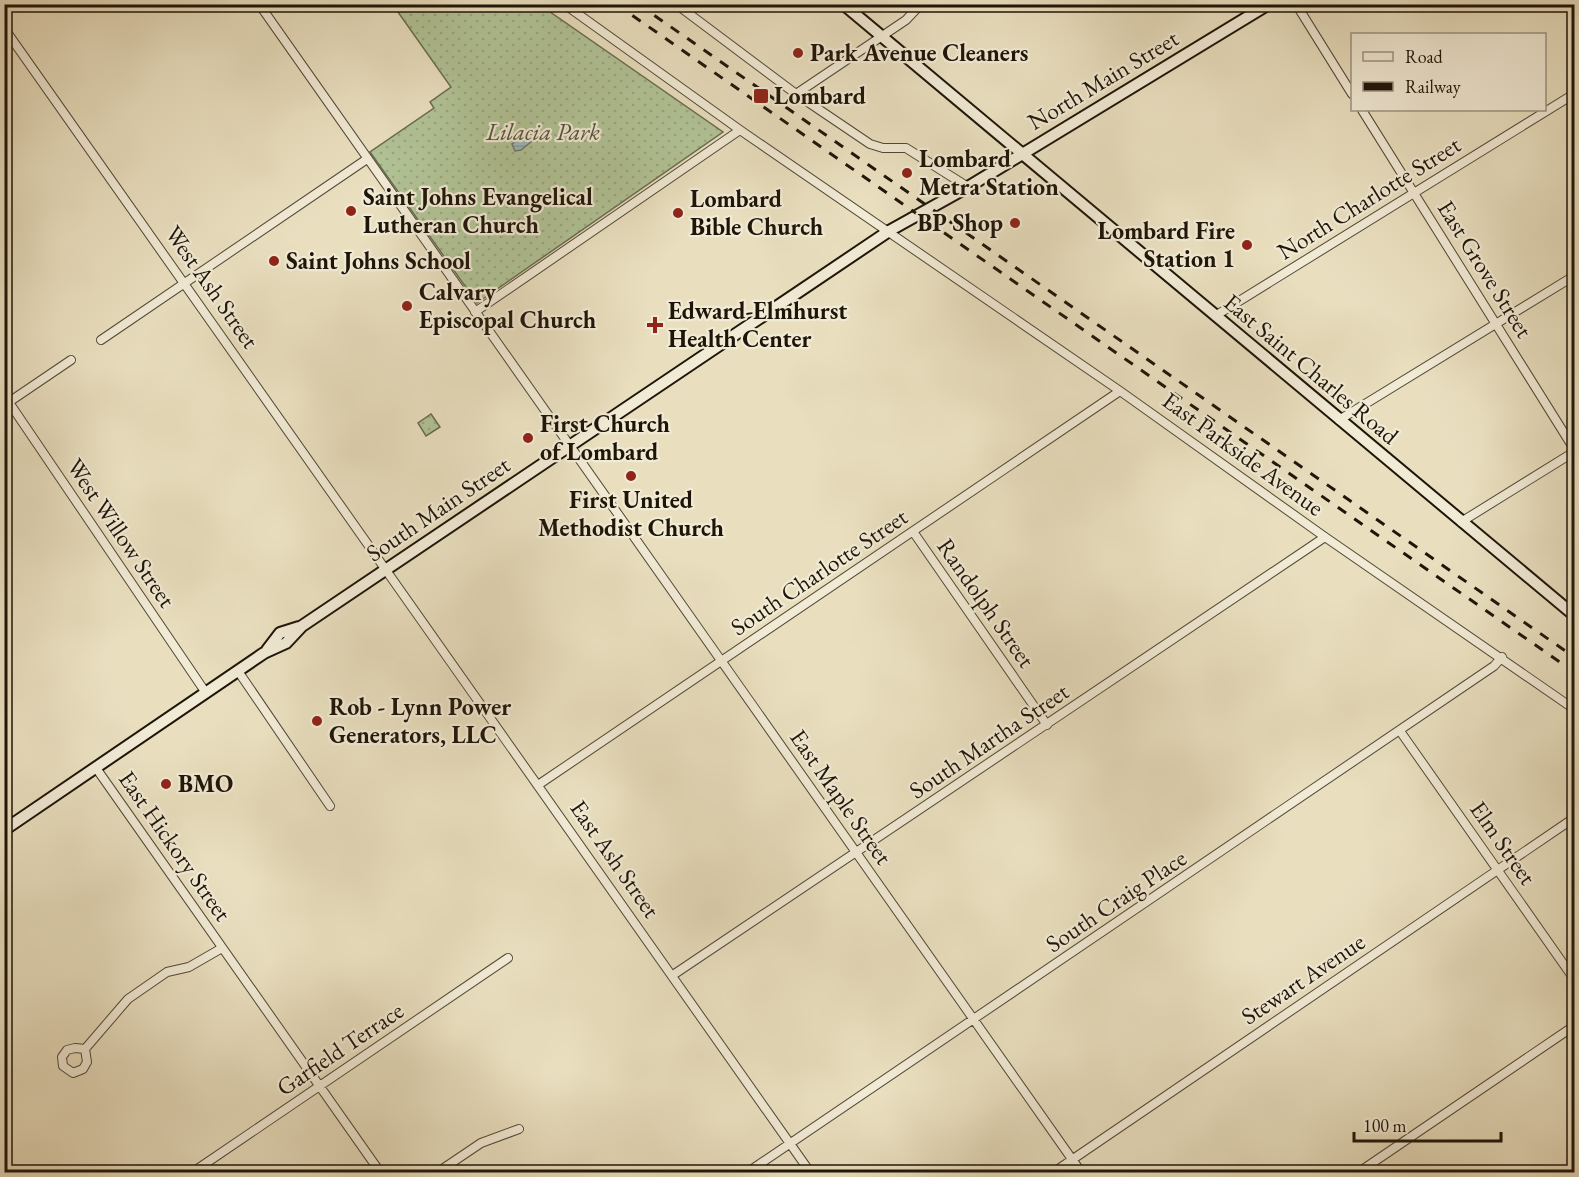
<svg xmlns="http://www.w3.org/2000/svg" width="1579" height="1177" viewBox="0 0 1579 1177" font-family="'EB Garamond',serif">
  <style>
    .grass { fill: url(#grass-dots); stroke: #686c4f; stroke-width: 1.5 }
    .water { fill: url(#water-rules); stroke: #6a7875; stroke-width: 1.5 }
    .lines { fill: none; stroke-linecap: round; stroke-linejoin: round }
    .street-casing { stroke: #514836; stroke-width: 10 }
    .secondary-casing { stroke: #1e1508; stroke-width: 14 }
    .street { stroke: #f1ead5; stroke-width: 8 }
    .secondary { stroke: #f1ead5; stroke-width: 10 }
    .rail { stroke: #1e1508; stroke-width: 3; stroke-dasharray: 10 10; stroke-linecap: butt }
    .poi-dot { fill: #8f2418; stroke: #f1ead5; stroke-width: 2 }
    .labels { text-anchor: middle; stroke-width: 4.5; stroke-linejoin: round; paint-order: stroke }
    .poi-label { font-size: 24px; font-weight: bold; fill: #1e1508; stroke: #f1ead5; text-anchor: start }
    .street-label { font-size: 24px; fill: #1e1508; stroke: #f1ead5 }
    .park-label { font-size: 24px; font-style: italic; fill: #51523a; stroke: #f1ead5 }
  </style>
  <defs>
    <pattern id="grass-dots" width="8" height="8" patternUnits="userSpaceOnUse" patternTransform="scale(1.5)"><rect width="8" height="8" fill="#b1c396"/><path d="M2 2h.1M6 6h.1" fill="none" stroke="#98a780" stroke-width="1.8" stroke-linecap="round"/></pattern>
    <pattern id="water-rules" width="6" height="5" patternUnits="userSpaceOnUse" patternTransform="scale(1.5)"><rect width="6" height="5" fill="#9cbabd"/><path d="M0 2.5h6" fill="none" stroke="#869fa1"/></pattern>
  </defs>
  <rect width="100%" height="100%" fill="#e9dfbf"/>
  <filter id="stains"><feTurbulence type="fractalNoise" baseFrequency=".00333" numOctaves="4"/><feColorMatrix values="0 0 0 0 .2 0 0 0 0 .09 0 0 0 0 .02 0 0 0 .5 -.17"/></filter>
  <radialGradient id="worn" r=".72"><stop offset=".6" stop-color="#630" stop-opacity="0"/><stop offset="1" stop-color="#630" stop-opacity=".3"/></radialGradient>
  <path class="grass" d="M393,5H540L723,132L477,303L370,152L434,108L430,102L451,87Z
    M431,414L440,427L426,436L418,423Z"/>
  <path class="water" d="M525,134L530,135L532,141L521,150L515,151L512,144Z"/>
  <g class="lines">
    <defs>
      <path id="street" d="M259,4L1081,1172
        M564,4L740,130L1120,391L1325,537L1574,709
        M676,4L796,94L870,144L883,148H906L968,187
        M1296,4L1352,94
        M4,9L12,4
        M4,28L810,1172
        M796,94L906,20L921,4
        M1362,110L1574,449
        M475,312L740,130
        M1215,316L1574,94
        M101,340L367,159
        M4,395L206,693
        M9,402L71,360
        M1339,420L1574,276
        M1461,522L1574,452
        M914,533L1047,725
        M238,671L330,806
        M1400,731L1574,979
        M96,768L380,1172
        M538,785L1120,391
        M673,975L1325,537
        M75,1048L85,1049L87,1062L83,1069L73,1073L63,1066L62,1057L67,1050Z
        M85,1049L128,999L167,972L189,967L222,948
        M193,1172L508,958
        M438,1172L481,1143L519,1129
        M748,1172L1494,666L1502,657
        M1054,1172L1574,818
        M1359,1172L1574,1026"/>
      <path id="secondary" d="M843,4L1574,615
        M267,650L280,633L299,627
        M4,830L264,653L286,643L302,626L889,231L968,187L1269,4"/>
    </defs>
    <use href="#street" class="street-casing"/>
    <use href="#secondary" class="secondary-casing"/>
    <use href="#street" class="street"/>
    <use href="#secondary" class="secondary"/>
    <path class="rail" d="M616,4L1574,672
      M638,4L1574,657"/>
  </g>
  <g class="poi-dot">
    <circle cx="798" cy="53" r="6"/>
    <rect x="753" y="88" width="16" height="16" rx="3"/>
    <circle cx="907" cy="173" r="6"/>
    <circle cx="351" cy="211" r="6"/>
    <circle cx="678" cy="213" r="6"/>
    <circle cx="1015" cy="223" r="6"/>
    <circle cx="1247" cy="245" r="6"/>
    <circle cx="274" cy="261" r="6"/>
    <circle cx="407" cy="306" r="6"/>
    <path d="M652 316h6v6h6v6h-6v6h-6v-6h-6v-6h6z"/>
    <circle cx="528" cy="438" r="6"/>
    <circle cx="631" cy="476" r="6"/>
    <circle cx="317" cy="721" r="6"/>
    <circle cx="166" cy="784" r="6"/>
  </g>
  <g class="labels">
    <g class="poi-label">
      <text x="810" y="61">Park Avenue Cleaners</text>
      <text x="774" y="104">Lombard</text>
      <text x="919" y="167">Lombard<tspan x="919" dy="28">Metra Station</tspan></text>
      <text x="363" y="205">Saint Johns Evangelical<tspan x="363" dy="28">Lutheran Church</tspan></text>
      <text x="690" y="207">Lombard<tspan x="690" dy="28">Bible Church</tspan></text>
      <text x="1003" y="231" text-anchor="end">BP Shop</text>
      <text x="1235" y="239" text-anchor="end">Lombard Fire<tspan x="1235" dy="28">Station 1</tspan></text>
      <text x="286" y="269">Saint Johns School</text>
      <text x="419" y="300">Calvary<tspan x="419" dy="28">Episcopal Church</tspan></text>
      <text x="668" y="319">Edward-Elmhurst<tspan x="668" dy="28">Health Center</tspan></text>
      <text x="540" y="432">First Church<tspan x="540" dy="28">of Lombard</tspan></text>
      <text x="631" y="508" text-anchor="middle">First United<tspan x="631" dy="28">Methodist Church</tspan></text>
      <text x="329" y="715">Rob - Lynn Power<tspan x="329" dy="28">Generators, LLC</tspan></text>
      <text x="178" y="792">BMO</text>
    </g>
    <g class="street-label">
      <text transform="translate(1103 80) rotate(-31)" y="8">North Main Street</text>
      <text transform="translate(1369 198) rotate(-32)" y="8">North Charlotte Street</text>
      <text transform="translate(1485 269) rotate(58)" y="8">East Grove Street</text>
      <text transform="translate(212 287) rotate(55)" y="8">West Ash Street</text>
      <text transform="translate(1311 369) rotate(40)" y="8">East Saint Charles Road</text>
      <text transform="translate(1243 454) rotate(36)" y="8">East Parkside Avenue</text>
      <text transform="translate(438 509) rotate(-34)" y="8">South Main Street</text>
      <text transform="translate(121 533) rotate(56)" y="8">West Willow Street</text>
      <text transform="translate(819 572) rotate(-34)" y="8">South Charlotte Street</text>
      <text transform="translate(986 603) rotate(55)" y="8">Randolph Street</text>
      <text transform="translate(989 741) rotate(-34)" y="8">South Martha Street</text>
      <text transform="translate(841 797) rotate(55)" y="8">East Maple Street</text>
      <text transform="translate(1503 843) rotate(55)" y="8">Elm Street</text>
      <text transform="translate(175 846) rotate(55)" y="8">East Hickory Street</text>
      <text transform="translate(615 859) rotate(55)" y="8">East Ash Street</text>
      <text transform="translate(1116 901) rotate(-34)" y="8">South Craig Place</text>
      <text transform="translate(1303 979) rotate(-34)" y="8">Stewart Avenue</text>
      <text transform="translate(340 1049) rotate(-34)" y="8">Garfield Terrace</text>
    </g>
    <g class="park-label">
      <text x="543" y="140">Lilacia Park</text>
    </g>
  </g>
  <rect width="1579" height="1177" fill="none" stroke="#e9dfbf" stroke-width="24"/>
  <rect x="6" y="6" width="1567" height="1165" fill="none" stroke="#1e1508" stroke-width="3"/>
  <rect x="12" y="12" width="1555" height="1153" fill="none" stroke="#1e1508" stroke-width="1.5"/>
  <rect x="1351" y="33" width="195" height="78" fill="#f1ead5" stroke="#9d9583" stroke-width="1.5"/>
  <rect x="1363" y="52" width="30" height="9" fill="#f1ead5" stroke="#9d9583" stroke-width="1.5"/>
  <text x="1405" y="63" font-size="18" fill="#1e1508">Road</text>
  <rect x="1363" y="82" width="30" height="9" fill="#1e1508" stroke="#9d9583" stroke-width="1.5"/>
  <text x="1405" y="93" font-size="18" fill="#1e1508">Railway</text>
  <path d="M1354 1132v9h147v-9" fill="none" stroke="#1e1508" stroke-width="3"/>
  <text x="1363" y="1132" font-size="18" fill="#1e1508" stroke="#f1ead5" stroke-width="4.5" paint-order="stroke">100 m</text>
  <rect width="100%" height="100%" filter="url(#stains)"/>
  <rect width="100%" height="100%" fill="url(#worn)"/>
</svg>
